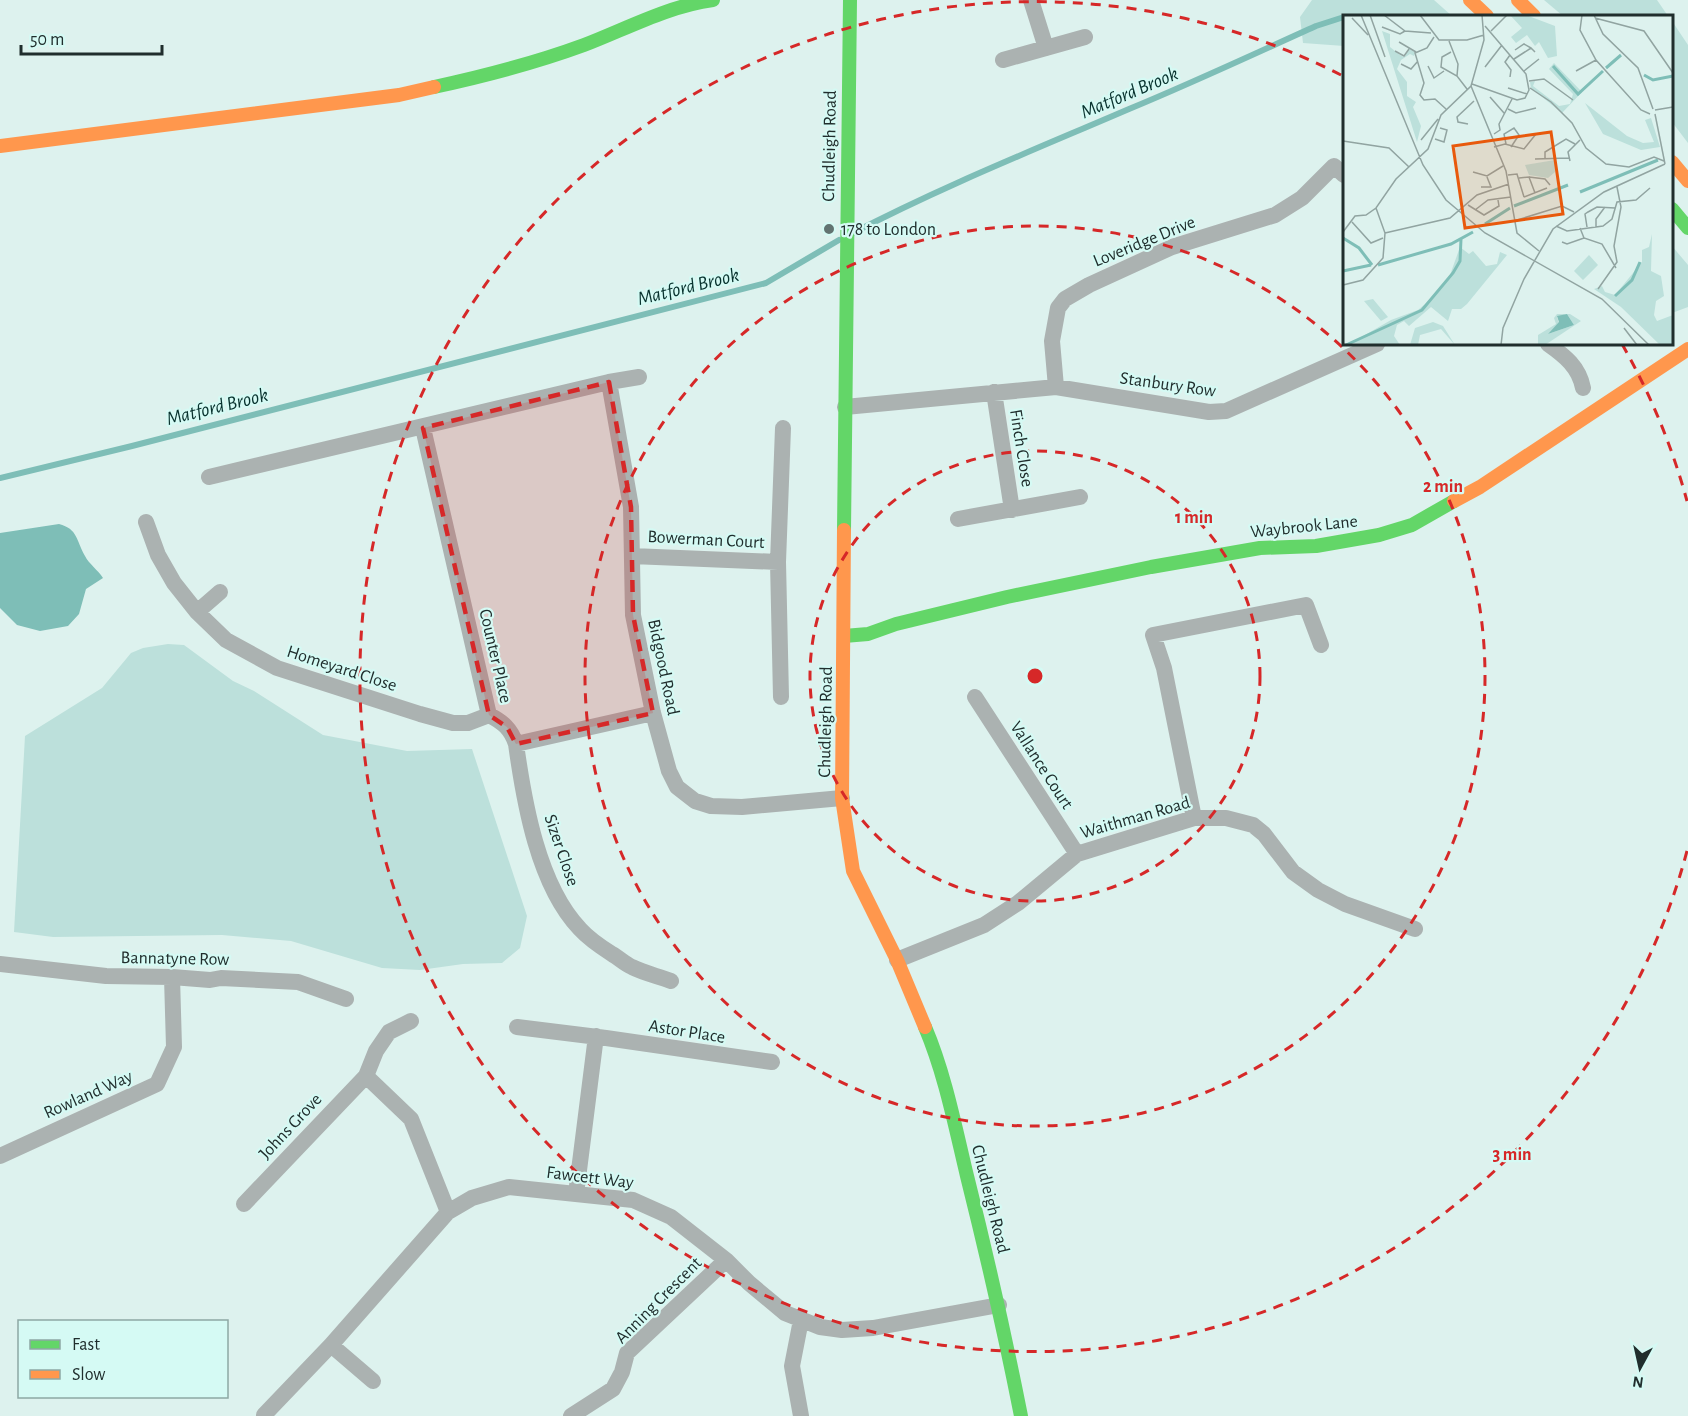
<svg xmlns="http://www.w3.org/2000/svg" width="1688" height="1416" viewBox="0 0 1688 1416" font-family="'Alegreya Sans',sans-serif">
  <style>
    .green { fill: #bce0db }
    .water { fill: #7ebeb7 }
    .lines { fill: none; stroke-linecap: round; stroke-linejoin: round }
    .stream { stroke: #7ebeb7; stroke-width: 6 }
    .street { stroke: #abb2b1; stroke-width: 16 }
    .fast { stroke: #63d668; stroke-width: 14 }
    .slow { stroke: #ff974d; stroke-width: 14 }
    .marked { fill: #d62828; fill-opacity: 0.2; stroke: #d62828; stroke-width: 4.5; stroke-dasharray: 12 8; stroke-linejoin: round }
    .ring { fill: none; stroke: #d62828; stroke-width: 3; stroke-dasharray: 10 8 }
    .poi-dot { fill: #627371; stroke: #d5faf4; stroke-width: 2 }
    .labels { text-anchor: middle; stroke-width: 4.5; stroke-linejoin: round; paint-order: stroke }
    .street-label { font-size: 18px; fill: #202e2d; stroke: #d5faf4 }
    .poi-label { font-size: 18px; fill: #202e2d; stroke: #d5faf4; text-anchor: start }
    .water-label { font-size: 20px; font-style: italic; fill: #08322e; stroke: #d5faf4 }
    .inset-river { fill: none; stroke: #7ebeb7; stroke-width: 3 }
    .inset-road { fill: none; stroke: #91a4a1; stroke-width: 1.5 }
    .view { fill: #e8590c; fill-opacity: 0.15; stroke: #e8590c; stroke-width: 3 }
    .inset-edge { fill: none; stroke: #202e2d; stroke-width: 3 }
    .centre { fill: #d62828; stroke: #d5faf4; stroke-width: 3 }
    .ring-label { font-size: 18px; text-anchor: middle; font-weight: bold; fill: #d62828; stroke: #d5faf4; stroke-width: 4.5; stroke-linejoin: round; paint-order: stroke }
  </style>
  <rect width="100%" height="100%" fill="#ddf2ee"/>
  <path class="green" d="M1312,0H1434L1452,16H1344V46L1303,43L1300,17Z
    M1544,0H1657L1668,16H1563Z
    M1672,21L1688,45V143L1672,122Z
    M1672,246L1688,265V307L1672,313Z
    M168,644L184,645L233,681L254,691L323,735L407,751L472,749L527,916L520,948L502,963L463,964L420,970L382,968L291,941L222,935L53,937L14,932L25,736L102,688L131,653L143,648Z"/>
  <path class="water" d="M59,524C78,529 76,540 85,556C89,564 98,570 103,578L86,589L79,614L68,626L40,631L17,625L0,608V533Z"/>
  <g class="lines">
    <path class="stream" d="M851,234C941,187 1036,149 1129,109C1192,83 1254,54 1316,26L1344,17
      M0,478L132,446L766,283L839,240"/>
    <path class="street" d="M1031,0L1046,48
      M1003,60L1085,37
      M1548,344C1565,356 1579,367 1583,388
      M609,382L631,507L633,615L653,713L669,771L677,787L695,801L711,806L742,807L842,798
      M1056,387L1052,341L1058,308L1065,299L1089,285L1172,247L1275,215L1302,198L1334,166L1344,175
      M994,392L1012,510
      M845,407L1056,387L1209,412L1226,411L1377,344
      M423,428L489,715C503,722 511,729 516,744L653,713
      M209,477L609,382L639,377
      M958,519L1080,497
      M146,522L158,555L174,583L197,612L226,640L277,668L420,714L453,723H468L489,715
      M632,556L778,562
      M197,612L220,592
      M781,697L778,562L783,428
      M975,697L1077,854
      M516,744C524,802 538,885 580,929C589,939 601,947 612,954C619,958 625,964 632,967C644,973 658,976 671,981
      M1194,818L1164,668L1153,635L1306,605L1321,645
      M897,960L984,925L1018,903L1077,854L1194,818H1226L1253,825L1264,834L1293,872L1318,890L1345,904L1415,929
      M0,964L106,976L172,977L210,980L221,978L298,982L346,999
      M517,1027L606,1038L772,1062
      M366,1076L411,1119L448,1212
      M0,1156L157,1084L174,1047L172,977
      M576,1194L596,1036
      M244,1204L366,1076L376,1051L389,1032L411,1021
      M331,1345L373,1381
      M264,1415L331,1345L448,1212L472,1198L509,1187L633,1200L671,1217L726,1260L749,1283L785,1313L820,1327L842,1330L873,1328L999,1305
      M571,1416L613,1389L622,1372L627,1353L726,1260
      M801,1416L792,1366L801,1320"/>
    <path class="fast" d="M434,87C485,76 535,63 584,45C626,29 668,6 713,0
      M1672,209L1688,228
      M844,530L850,0
      M844,636L868,634L896,624L1007,597L1151,567L1260,548L1316,546L1379,535L1412,525L1454,501
      M925,1027C945,1074 955,1126 967,1176C987,1256 1005,1335 1021,1416"/>
    <path class="slow" d="M1470,0L1487,16
      M1518,0L1534,16
      M0,146L399,95L434,87
      M1672,162L1688,181
      M1454,501L1480,487L1688,349
      M844,530L842,798L853,871L897,960L925,1027"/>
  </g>
  <path class="marked" d="M609,382L631,507L633,615L653,713L516,744L507,727L489,715L423,428Z"/>
  <g class="ring">
    <circle cx="1035" cy="676" r="225"/>
    <circle cx="1035" cy="676" r="450"/>
    <path d="M1687 851A675 675 0 1 1 1341 75M1622 344A675 675 0 0 1 1687 501"/>
  </g>
  <circle class="poi-dot" cx="829" cy="229" r="6"/>
  <g class="labels">
    <g class="street-label">
      <text transform="translate(829 146) rotate(-89)" y="6">Chudleigh Road</text>
      <text transform="translate(1144 241) rotate(-22)" y="6">Loveridge Drive</text>
      <text transform="translate(1168 384) rotate(8)" y="6">Stanbury Row</text>
      <text transform="translate(1022 448) rotate(81)" y="6">Finch Close</text>
      <text transform="translate(1304 526) rotate(-6)" y="6">Waybrook Lane</text>
      <text transform="translate(706 539) rotate(3)" y="6">Bowerman Court</text>
      <text transform="translate(496 656) rotate(77)" y="6">Counter Place</text>
      <text transform="translate(664 667) rotate(78)" y="6">Bidgood Road</text>
      <text transform="translate(342 668) rotate(18)" y="6">Homeyard Close</text>
      <text transform="translate(825 722) rotate(-89)" y="6">Chudleigh Road</text>
      <text transform="translate(1042 765) rotate(57)" y="6">Vallance Court</text>
      <text transform="translate(1135 817) rotate(-16)" y="6">Waithman Road</text>
      <text transform="translate(562 850) rotate(71)" y="6">Sizer Close</text>
      <text transform="translate(175 958) rotate(1)" y="6">Bannatyne Row</text>
      <text transform="translate(687 1031) rotate(9)" y="6">Astor Place</text>
      <text transform="translate(88 1094) rotate(-24)" y="6">Rowland Way</text>
      <text transform="translate(290 1126) rotate(-47)" y="6">Johns Grove</text>
      <text transform="translate(590 1177) rotate(7)" y="6">Fawcett Way</text>
      <text transform="translate(991 1199) rotate(76)" y="6">Chudleigh Road</text>
      <text transform="translate(658 1300) rotate(-45)" y="6">Anning Crescent</text>
    </g>
    <g class="poi-label">
      <text x="841" y="235">178 to London</text>
    </g>
    <g class="water-label">
      <text transform="translate(1129 92) rotate(-23)" y="7">Matford Brook</text>
      <text transform="translate(688 286) rotate(-14)" y="7">Matford Brook</text>
      <text transform="translate(217 406) rotate(-14)" y="7">Matford Brook</text>
    </g>
  </g>
  <g transform="translate(1343 15)">
    <rect width="330" height="330" fill="#ddf2ee"/>
    <path d="M167,0H183L212,11L214,41L205,43L196,27L192,31L184,20L173,28L168,22L179,13ZM39,16L47,19V32L57,40L61,42L66,34L72,37L71,41L67,39L58,45L54,54L64,67V81L73,87L70,92L78,111L74,127ZM211,48L239,77L219,98L188,73L187,67L192,66L190,71L216,91L227,89L230,79L206,54ZM242,88L284,121L300,128L311,127L302,105L308,103L317,132L298,135L260,119ZM212,145V157L205,163L186,160L182,150ZM309,219L308,256L318,261L321,281L313,286L311,300L314,306L330,300V330H317L278,292L251,274L259,271L262,277L272,280L299,247V235L306,232ZM117,232L126,239L130,236L143,251L154,249L157,237L164,240L124,289L118,294H109L105,306L88,292L66,311L61,306L54,310L51,321L57,330L8,328L48,305L75,295L88,284L107,260ZM246,240L255,250L240,265L231,256ZM30,284L45,302L38,306L21,286ZM214,299H227L238,306L202,330H195V320L213,309L211,303ZM224,299L231,310L205,319L216,308L214,302ZM90,307L100,311L112,330L98,314L77,320L75,330H67L72,313Z" fill="#bce0db" fill-rule="evenodd"/>
    <path d="M224,299L231,310L205,319L216,307L214,301Z" fill="#7ebeb7"/>
    <path class="inset-river" d="M210,51L235,79L260,56M263,53L278,40M301,60L310,65L330,61M237,177L315,145M171,191L225,170M142,209L167,193M0,223L16,233L29,250M35,250L108,229L130,217M0,256L28,250M272,281L289,265L297,247M3,330L79,295L110,258L117,246L118,224"/>
    <path class="inset-road" d="M18,0L80,150L103,185L142,218L259,284L306,330M27,0L42,42M41,0L62,16L88,18M77,0L96,25H124L141,20M239,0L237,15L253,45L298,95L307,99M251,0L260,19L295,53L310,94M9,3L25,20M252,3L301,16L330,58M39,12L57,19L62,16M148,16L164,0M91,22L84,33L72,38L81,68L77,80L81,85L92,84L103,94M106,26L115,49L114,61M56,27L73,37M172,35L181,29L188,33M52,36L61,41L66,34M108,37L99,42L98,52L114,61L124,74M167,40L162,47L168,55L167,62M171,44L188,33L192,37M58,49L68,54L75,46M85,51L91,63L101,56M142,52L159,30M181,56L196,44M233,56L253,45M186,66L201,64L230,85M129,69L174,85L182,83L186,75L183,59L142,11M128,71L163,156L174,218L196,236M165,73L184,79M187,73L208,87L229,108L243,133L263,149L286,152L311,142L321,146M147,82L161,98M165,94L173,98L193,93M312,95L330,92M312,99L322,149M125,109L115,107L114,102L131,86M151,119L157,115L156,109L169,84M92,124L101,127L104,115L97,113M78,125L95,104M0,126L46,133L66,152M163,129L161,119L171,113L176,120L168,132M151,132L162,129L181,134L193,119M192,144L226,143M202,144V137L223,124L232,129M227,146L225,137L237,125M130,157L144,161L160,151M165,160L174,159L181,182M186,162L202,164L207,170M176,163L186,162L192,178M138,172H148L144,162M181,182L204,173M125,190L141,200L156,191L155,185M132,195L145,185L168,182M171,206L219,191L231,197M9,207L28,228L40,223M213,211L224,216L260,211L269,204L274,187L293,185L307,173M244,212L242,199L245,197L254,192L272,193M253,212V204L262,192M237,213L241,223L259,229L273,253M0,217L12,201L23,200L33,193L53,164L85,134L98,100L128,71L141,25L139,0M42,218L107,203L134,180L166,169M219,227L224,229L241,223M0,270L20,265L40,243L42,218L33,193M255,274L274,247L271,231L278,192L274,172M281,313L294,330M158,330L160,313L181,264L210,214L261,177L322,149"/>
    <path class="view" d="M208,117L220,199L122,213L110,131Z"/>
    <rect width="330" height="330" class="inset-edge"/>
  </g>
  <circle cx="1035" cy="676" r="9" class="centre"/>
  <g class="ring-label">
    <text x="1443" y="492">2 min</text>
    <text x="1194" y="523">1 min</text>
    <text x="1512" y="1160">3 min</text>
  </g>
  <rect x="18" y="1320" width="210" height="78" fill="#d5faf4" stroke="#8da8a4" stroke-width="1.5"/>
  <rect x="30" y="1340" width="30" height="9" fill="#63d668" stroke="#8da8a4" stroke-width="1.5"/>
  <text x="72" y="1350" font-size="18" fill="#202e2d">Fast</text>
  <rect x="30" y="1370" width="30" height="9" fill="#ff974d" stroke="#8da8a4" stroke-width="1.5"/>
  <text x="72" y="1380" font-size="18" fill="#202e2d">Slow</text>
  <g transform="translate(1640 1368) rotate(188)" stroke="#d5faf4" stroke-width="4.5" paint-order="stroke">
  <path d="M0-4.5L10 22L0 15L-10 22Z" fill="#202e2d"/>
  <text y="-9" font-size="16" font-weight="bold" text-anchor="middle" fill="#202e2d">N</text>
  </g>
  <path d="M21 45v9h141v-9" fill="none" stroke="#202e2d" stroke-width="3"/>
  <text x="30" y="45" font-size="18" fill="#202e2d" stroke="#d5faf4" stroke-width="4.5" paint-order="stroke">50 m</text>
</svg>
